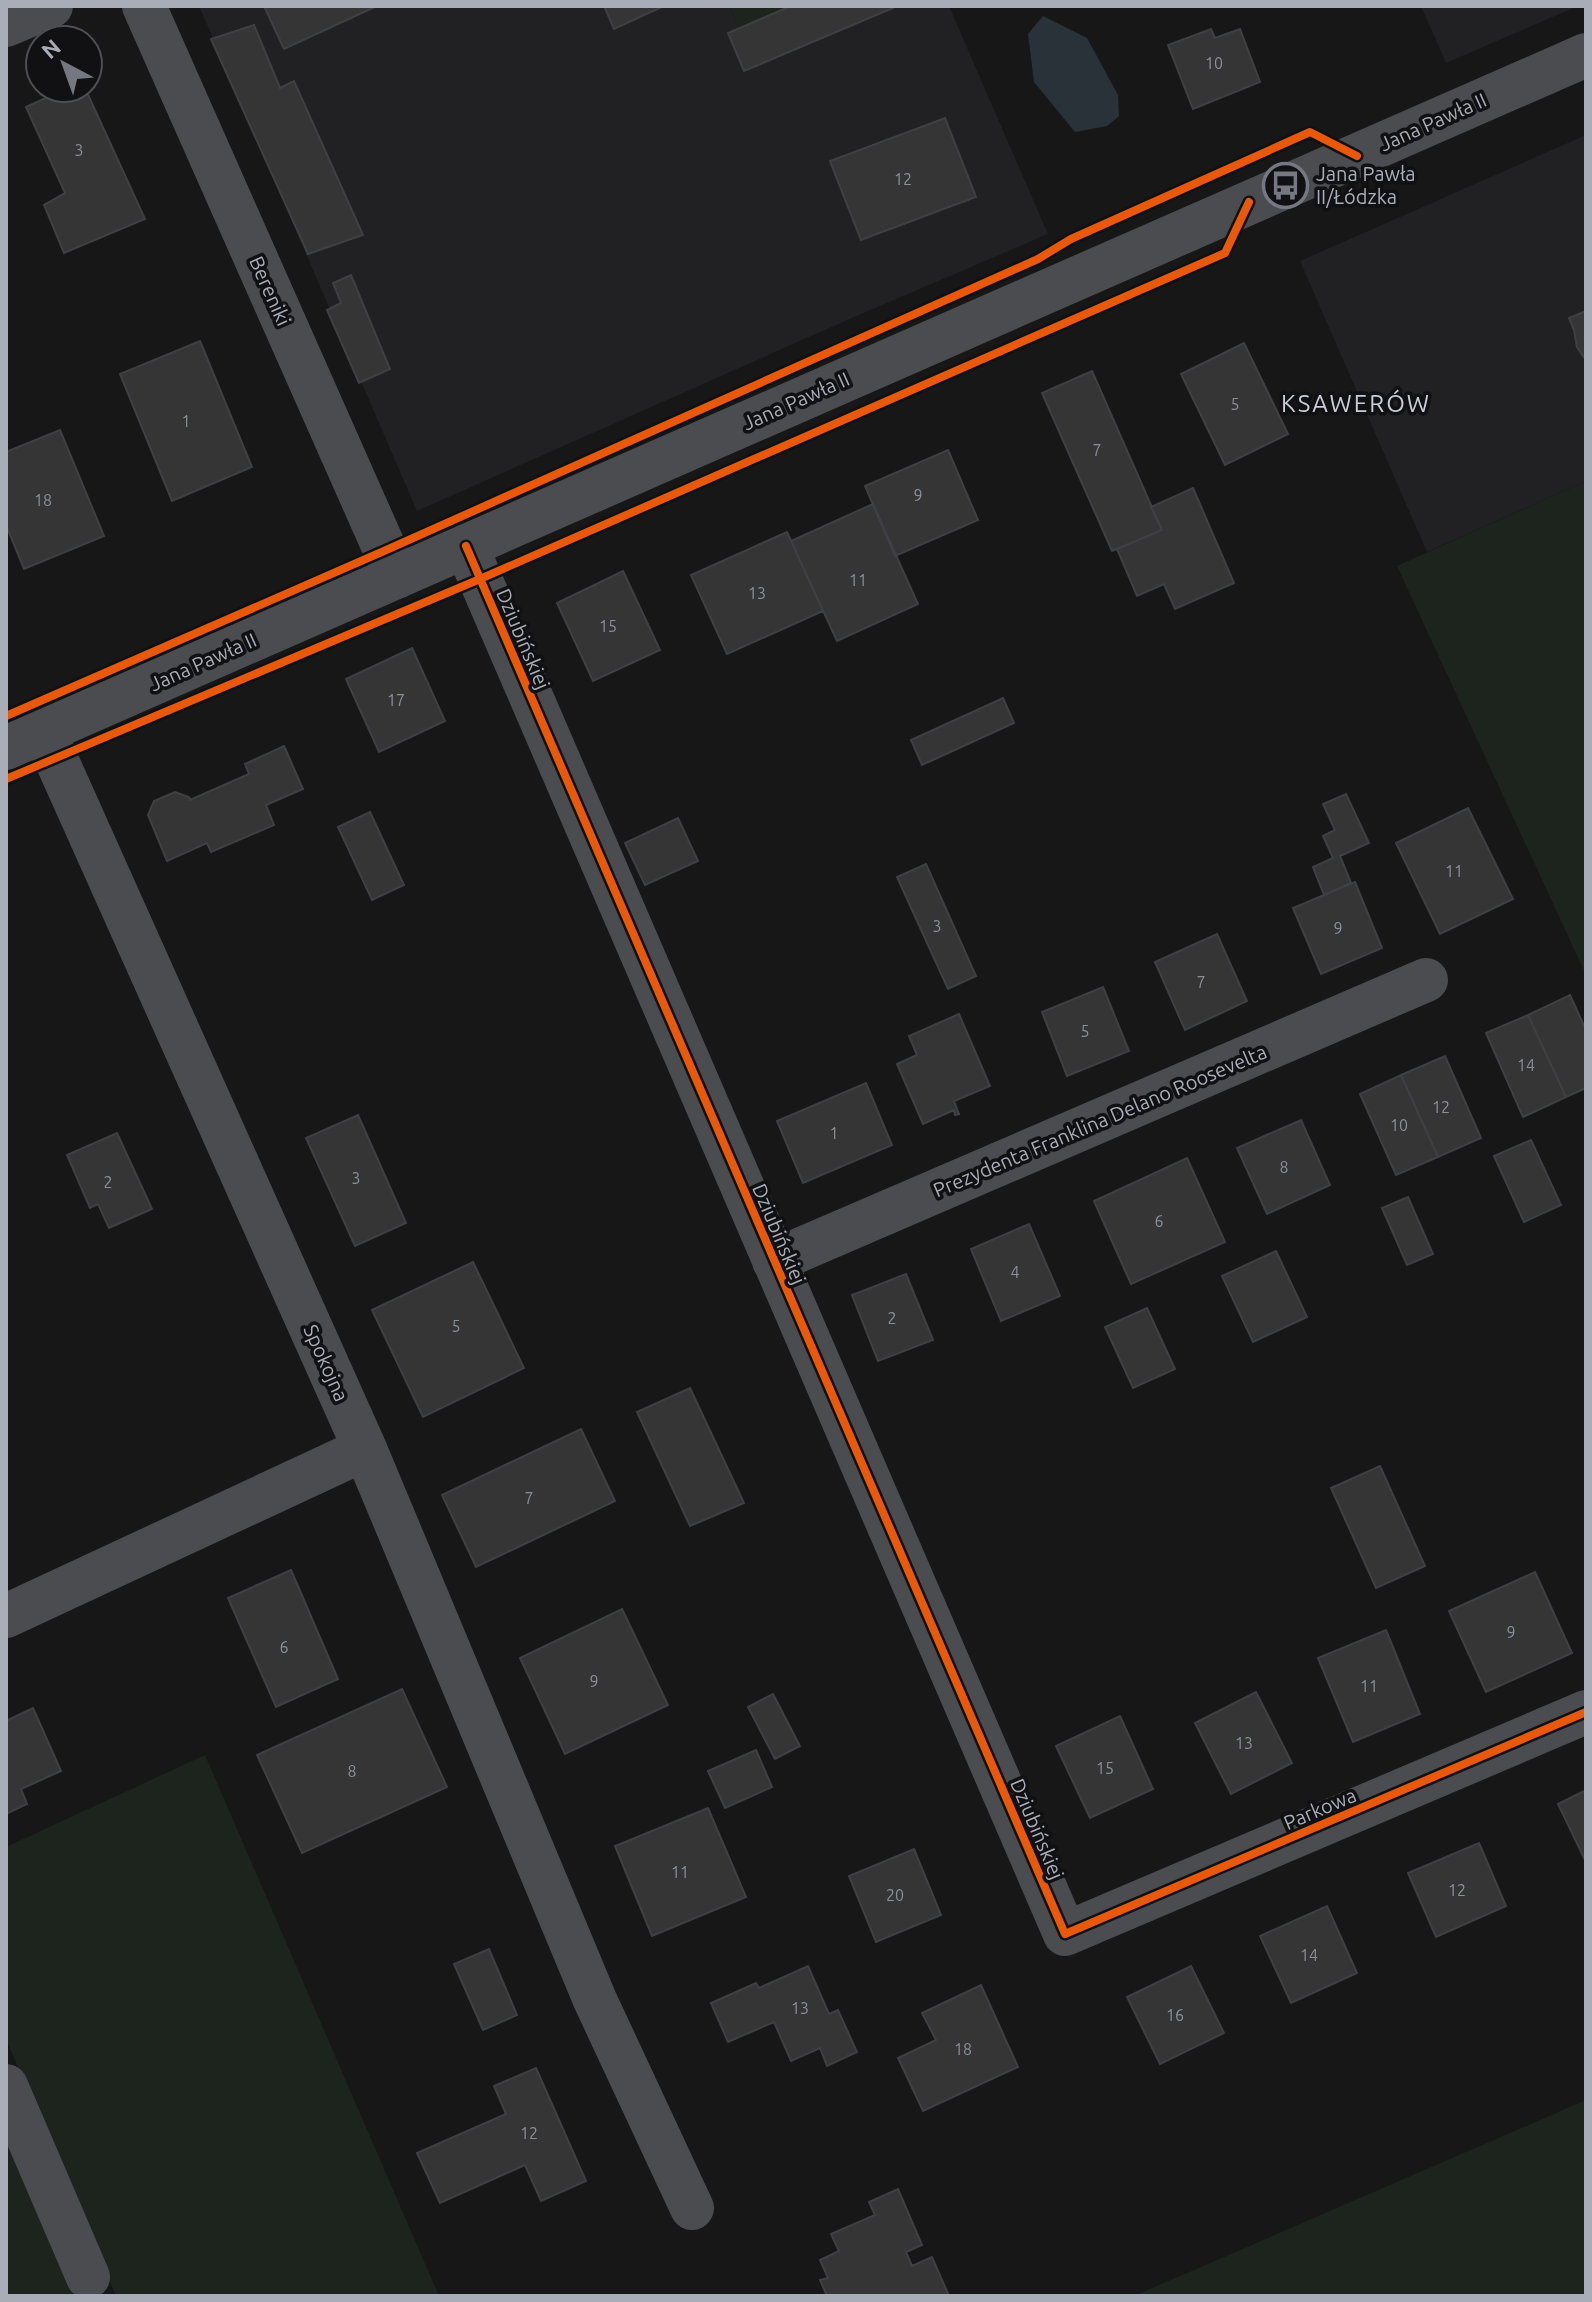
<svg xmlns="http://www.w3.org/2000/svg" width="1592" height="2302" viewBox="0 0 1592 2302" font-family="Ubuntu,sans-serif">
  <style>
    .built { fill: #212123 }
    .green { fill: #1d241e }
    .water { fill: #2a3239 }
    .building { fill: #353536; stroke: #3f4043; stroke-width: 2 }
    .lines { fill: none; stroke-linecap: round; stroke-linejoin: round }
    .minor { stroke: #4b4c50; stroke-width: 44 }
    .cycleway-casing { stroke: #111113; stroke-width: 13 }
    .cycleway { stroke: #e8590c; stroke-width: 8 }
    .labels { text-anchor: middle; stroke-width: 7; stroke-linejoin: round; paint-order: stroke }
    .number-label { font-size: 16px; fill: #8b8f98 }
    .street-label { font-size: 20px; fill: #a8adb8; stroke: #111113 }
    .poi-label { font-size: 20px; fill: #a8adb8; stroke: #111113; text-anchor: start }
    .quarter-label { font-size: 24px; letter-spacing: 2px; fill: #c9ccd4; stroke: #111113 }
  </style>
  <rect width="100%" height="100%" fill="#171717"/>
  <path class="built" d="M199,6H729L739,28L792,6H949L1048,234L854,317L417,511Z
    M1421,6H1578L1446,63Z
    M1586,135V481L1427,552L1300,261Z"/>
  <path class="green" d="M729,6H792L739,28Z
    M1586,481V975L1397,566Z
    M205,1755L439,2296H116L6,2039V1847Z
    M1586,2100V2296H1134Z
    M6,2125L79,2296H6Z"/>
  <path class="water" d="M1043,16L1087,38L1118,95L1119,116L1107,126L1075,132L1034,82L1028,34Z"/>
  <path class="building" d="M264,6H377L284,49Z
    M604,6H661L662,7L614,29Z
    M791,6H892L893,8L744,71L728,33Z
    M254,25L280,88L294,81L363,235L308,254L211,39Z
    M1211,29L1215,38L1240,29L1260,82L1193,109L1168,45Z
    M68,88H85L145,219L64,253L44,205L65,193L26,107Z
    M945,118L976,197L861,240L830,161Z
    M351,275L390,369L359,383L327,310L341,303L333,283Z
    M1586,311V360L1577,347L1574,330L1569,318Z
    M200,341L252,467L172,501L120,374Z
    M1244,343L1288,434L1225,465L1181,374Z
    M1092,371L1162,530L1112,551L1042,393Z
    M60,430L104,536L24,569L6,525V452Z
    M948,450L978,520L895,556L865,486Z
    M1193,488L1234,583L1175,609L1164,584L1137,596L1117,549L1162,530L1151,507Z
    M873,504L918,604L837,641L791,541Z
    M787,532L823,611L727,654L691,575Z
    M623,571L660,650L593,681L557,603Z
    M412,648L445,721L379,752L346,679Z
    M1003,698L1014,723L922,765L911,740Z
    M284,746L303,789L266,805L274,825L211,852L207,843L167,861L148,815L154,801L175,792L189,797L190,800L249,774L245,764Z
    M1346,794L1369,843L1340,856L1351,883L1324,895L1313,867L1333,858L1323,836L1335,830L1323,804Z
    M1468,808L1513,899L1440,934L1396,843Z
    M370,812L404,885L372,900L338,827Z
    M678,818L698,861L645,885L625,843Z
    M926,864L976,976L948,989L897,877Z
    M1355,882L1382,948L1321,974L1293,908Z
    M1217,934L1247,1001L1185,1030L1155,962Z
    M1103,987L1129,1051L1067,1076L1042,1012Z
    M1570,995L1586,1030V1088L1566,1097L1528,1015Z
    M959,1014L990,1086L954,1101L959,1114L955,1115L954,1110L923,1124L897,1064L917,1055L909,1036Z
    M1528,1015L1566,1097L1523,1117L1486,1033Z
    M1445,1056L1481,1138L1438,1157L1401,1075Z
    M1401,1075L1438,1157L1396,1175L1360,1094Z
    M866,1083L892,1145L803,1183L777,1121Z
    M358,1115L406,1223L355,1246L306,1138Z
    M1301,1120L1330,1185L1267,1214L1237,1148Z
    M117,1133L152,1209L109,1228L98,1204L90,1208L67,1155Z
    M1531,1140L1561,1205L1524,1222L1494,1156Z
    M1187,1158L1225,1242L1131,1284L1094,1201Z
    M1408,1197L1433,1254L1407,1265L1382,1208Z
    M1029,1224L1060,1296L1001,1321L971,1249Z
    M1276,1251L1307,1317L1253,1342L1222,1276Z
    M473,1262L524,1368L423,1417L372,1310Z
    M906,1274L933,1340L878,1361L852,1295Z
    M1147,1308L1175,1369L1133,1388L1105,1327Z
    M690,1388L744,1503L690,1526L637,1412Z
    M581,1429L615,1501L476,1567L442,1495Z
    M1380,1466L1425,1566L1376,1588L1331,1488Z
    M291,1570L338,1679L276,1707L228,1598Z
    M1535,1572L1572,1653L1486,1692L1449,1611Z
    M622,1609L668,1705L565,1754L520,1658Z
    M1386,1630L1420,1714L1353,1742L1318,1658Z
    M402,1689L447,1787L302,1853L257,1755Z
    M1256,1692L1292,1763L1231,1794L1195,1723Z
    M773,1694L800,1746L775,1759L748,1707Z
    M33,1708L61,1771L21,1789L27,1804L6,1814V1721Z
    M1120,1716L1153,1789L1090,1818L1056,1746Z
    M756,1750L772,1787L725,1808L708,1771Z
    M1586,1790V1862L1558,1804Z
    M708,1808L746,1897L652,1936L615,1846Z
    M1479,1843L1506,1906L1436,1937L1408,1873Z
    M914,1849L941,1915L876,1942L849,1876Z
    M1327,1906L1357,1973L1291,2003L1260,1936Z
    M489,1949L517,2015L483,2030L454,1964Z
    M808,1966L829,2014L838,2010L857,2052L827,2066L820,2048L791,2061L774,2022L728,2042L711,2003L756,1983L759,1988Z
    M1191,1966L1224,2033L1160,2064L1127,1997Z
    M981,1985L1018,2067L923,2111L898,2058L936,2040L922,2013Z
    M536,2068L586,2181L541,2201L525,2165L440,2203L417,2153L506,2114L494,2086Z
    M898,2189L922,2245L906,2252L912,2266L932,2257L949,2296H827L820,2280L828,2278L820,2260L839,2251L831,2234L875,2215L869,2202Z"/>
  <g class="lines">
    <path class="minor" d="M144,6L397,577
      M6,25L51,6
      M466,546L1065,1934L1586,1712
      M44,732L365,1449L595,2000L692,2208
      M6,748L1586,55
      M774,1261L1426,980
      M6,1616L365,1449
      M6,2086L88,2277"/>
    <defs>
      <path id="cycleway" d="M466,546L1065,1934L1586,1712
        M6,716L384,551L1038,259L1071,239L1310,132L1357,156
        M6,779L480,579L1225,253L1249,202"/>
    </defs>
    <use href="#cycleway" class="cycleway-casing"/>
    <use href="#cycleway" class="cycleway"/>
  </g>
  <defs>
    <symbol id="bus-ring" viewBox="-11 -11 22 22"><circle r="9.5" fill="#111113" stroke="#757880" stroke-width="1.5"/><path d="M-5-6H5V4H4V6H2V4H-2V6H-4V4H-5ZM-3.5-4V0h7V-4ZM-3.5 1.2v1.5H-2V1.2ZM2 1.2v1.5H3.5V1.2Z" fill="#757880"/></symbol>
  </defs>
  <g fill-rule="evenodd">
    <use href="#bus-ring" x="1260" y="160" width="51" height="51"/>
  </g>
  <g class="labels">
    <g class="number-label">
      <text x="1214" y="69">10</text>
      <text x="79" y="156">3</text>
      <text x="903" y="185">12</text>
      <text x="1235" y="410">5</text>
      <text x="186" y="427">1</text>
      <text x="1097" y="456">7</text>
      <text x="918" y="501">9</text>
      <text x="43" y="506">18</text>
      <text x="858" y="586">11</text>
      <text x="757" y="599">13</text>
      <text x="608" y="632">15</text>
      <text x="396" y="706">17</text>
      <text x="1454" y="877">11</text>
      <text x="937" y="932">3</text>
      <text x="1338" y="934">9</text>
      <text x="1201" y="988">7</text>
      <text x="1085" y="1037">5</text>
      <text x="1526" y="1071">14</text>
      <text x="1441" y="1113">12</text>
      <text x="1399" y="1131">10</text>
      <text x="834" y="1139">1</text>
      <text x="1284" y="1173">8</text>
      <text x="356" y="1184">3</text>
      <text x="108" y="1188">2</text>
      <text x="1159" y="1227">6</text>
      <text x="1015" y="1278">4</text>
      <text x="892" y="1324">2</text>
      <text x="456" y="1332">5</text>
      <text x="529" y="1504">7</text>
      <text x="1511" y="1638">9</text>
      <text x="284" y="1653">6</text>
      <text x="594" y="1687">9</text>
      <text x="1369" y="1692">11</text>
      <text x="1244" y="1749">13</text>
      <text x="1105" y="1774">15</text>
      <text x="352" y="1777">8</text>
      <text x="680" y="1878">11</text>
      <text x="1457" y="1896">12</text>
      <text x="895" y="1901">20</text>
      <text x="1309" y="1961">14</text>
      <text x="800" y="2014">13</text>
      <text x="1175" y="2021">16</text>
      <text x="963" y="2055">18</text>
      <text x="529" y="2139">12</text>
    </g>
    <g class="street-label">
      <text transform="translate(1433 122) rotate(-24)" y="7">Jana Pawła II</text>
      <text transform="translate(270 291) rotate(66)" y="7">Bereniki</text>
      <text transform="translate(796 401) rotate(-24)" y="7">Jana Pawła II</text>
      <text transform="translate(523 639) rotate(67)" y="7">Dziubińskiej</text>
      <text transform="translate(203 662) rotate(-24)" y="7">Jana Pawła II</text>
      <text transform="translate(1100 1121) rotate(-23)" y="7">Prezydenta Franklina Delano Roosevelta</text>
      <text transform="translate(779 1234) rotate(67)" y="7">Dziubińskiej</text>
      <text transform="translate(326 1363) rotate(66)" y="7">Spokojna</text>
      <text transform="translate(1320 1809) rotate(-23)" y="7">Parkowa</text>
      <text transform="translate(1037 1829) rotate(67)" y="7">Dziubińskiej</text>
    </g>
    <g class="poi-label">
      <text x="1316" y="181">Jana Pawła<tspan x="1316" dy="23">II/Łódzka</tspan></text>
    </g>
    <g class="quarter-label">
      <text x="1356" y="412">KSAWERÓW</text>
    </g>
  </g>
  <rect width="1592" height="2302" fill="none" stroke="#a8adb8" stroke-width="16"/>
  <g transform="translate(64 64) rotate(319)"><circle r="38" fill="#111113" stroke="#4d4f55" stroke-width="2"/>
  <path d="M0-6L14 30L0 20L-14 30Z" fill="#757880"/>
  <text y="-12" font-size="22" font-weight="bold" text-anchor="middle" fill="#a8adb8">N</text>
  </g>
</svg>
